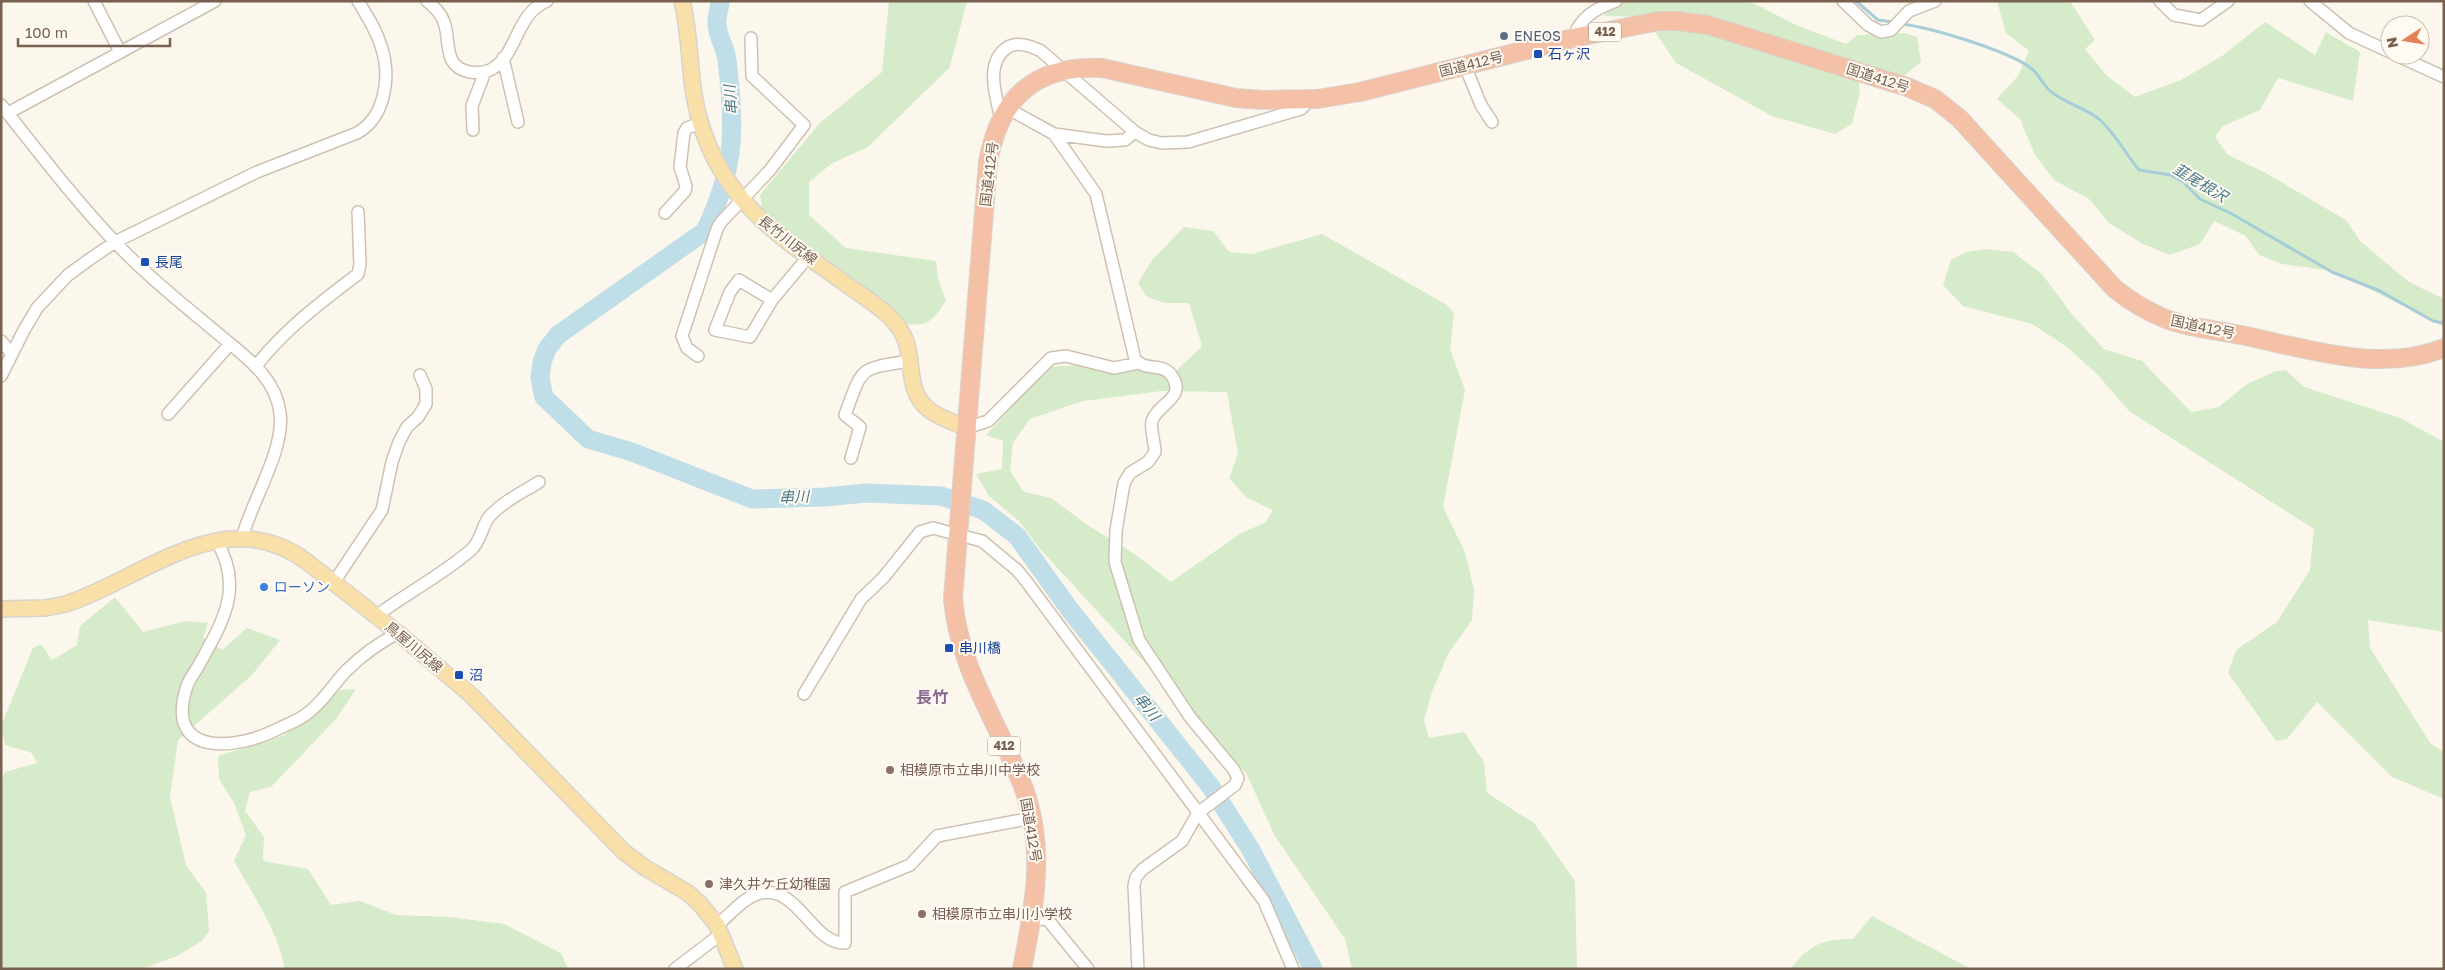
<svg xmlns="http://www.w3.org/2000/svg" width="2445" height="970" viewBox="0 0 2445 970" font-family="'Golos Text','Noto Sans JP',sans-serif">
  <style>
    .green { fill: #d5ebca; fill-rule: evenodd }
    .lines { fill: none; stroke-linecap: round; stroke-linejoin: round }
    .stream { stroke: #a7cdd8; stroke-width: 3 }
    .river { stroke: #c0dee7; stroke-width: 19 }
    .minor-casing { stroke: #cfc1b1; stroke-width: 14 }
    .major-casing { stroke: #d9d3ce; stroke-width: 18 }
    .highway-casing { stroke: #d9d3ce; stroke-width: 20 }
    .minor { stroke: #fff; stroke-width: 11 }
    .major { stroke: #f8e0a8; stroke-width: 15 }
    .highway { stroke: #f4c0a6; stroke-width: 18 }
    .service-dot { fill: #5c6f8a; stroke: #fffbf3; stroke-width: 2 }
    .transit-dot { fill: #1a4fb4; stroke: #fffbf3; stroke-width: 2 }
    .shop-dot { fill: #3f7fe0; stroke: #fffbf3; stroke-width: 2 }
    .education-dot { fill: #8d6e63; stroke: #fffbf3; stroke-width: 2 }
    .labels { text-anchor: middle; stroke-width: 4; stroke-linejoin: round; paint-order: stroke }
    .shield { fill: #fffbf3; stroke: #a08f80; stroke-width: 1 }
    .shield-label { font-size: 12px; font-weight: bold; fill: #78614f }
    .service-label { font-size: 14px; fill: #4e5e75; stroke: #fffbf3; text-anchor: start }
    .transit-label { font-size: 14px; fill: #164399; stroke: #fffbf3; text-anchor: start }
    .street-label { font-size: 14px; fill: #78614f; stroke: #fffbf3 }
    .shop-label { font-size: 14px; fill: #366cbe; stroke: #fffbf3; text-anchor: start }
    .education-label { font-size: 14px; fill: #785e54; stroke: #fffbf3; text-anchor: start }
    .water-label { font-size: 15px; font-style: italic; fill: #487a8b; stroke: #fffbf3 }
    .quarter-label { font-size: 16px; font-weight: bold; fill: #886793; stroke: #fffbf3 }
  </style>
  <rect width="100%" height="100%" fill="#fcf7ed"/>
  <path class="green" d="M889,1H967L950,67L868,147L831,164L809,182V215L846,248L936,261L938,279L946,300C931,325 926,327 897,323L764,217L760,195L820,123L882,72Z
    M1601,1H1749L1796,25L1846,44L1857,35L1905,33L1917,37L1921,62L1901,78L1857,61L1860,92L1852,124L1835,134L1772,116L1676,63L1645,17L1605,16L1596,4Z
    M1997,1H2070L2095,40L2085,49L2107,76L2135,97L2181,80L2222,56L2265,22L2315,55L2326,32L2360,52L2353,101L2278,78L2260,110L2223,126L2215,137L2228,155L2264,172L2346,220L2360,241L2409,282L2444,299V327L2334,271L2282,264L2259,255L2246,236L2214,221L2200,244L2170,255L2143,244L2109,223L2089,199L2054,180L2035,155L2020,119L1997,99L2018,76L2029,51L2006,33Z
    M1184,227L1213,231L1229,252L1252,254L1322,234L1447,305L1454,313L1450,349L1465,390L1443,507L1465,552L1474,590L1472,620L1448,654L1432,692L1424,720L1429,738L1464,732L1484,762L1487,793L1534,823L1575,881L1577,969H1352L1345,939L1275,836L1246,773L1040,549L1019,521L989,496L976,474L1002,469L1003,441L986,435L1049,367L1121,362L1142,369L1177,370L1202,346L1189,303H1165L1147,297L1138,283L1153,259ZM1162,391L1227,392L1238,454L1229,478L1247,498L1273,510L1265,523L1241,533L1171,582L1136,555L1089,526L1051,498L1024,492L1010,471L1013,443L1030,419L1083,401Z
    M1986,249L2013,252L2042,274L2071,313L2104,349L2142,361L2191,412L2219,407L2247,384L2276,371L2286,370L2304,387L2400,418L2444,442V632L2368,620L2370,648L2431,744L2444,752V799L2392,777L2317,702L2287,739L2276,741L2228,673L2236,650L2277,622L2310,570L2314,529L2129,411L2097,374L2067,347L2032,324L1963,306L1943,285L1951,260L1966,252Z
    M115,597L143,632L185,621L208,623L203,638L222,650L247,628L280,640L252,675L178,740L170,797L186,865L206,893L209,931L202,941L177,956L141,969H1V783L5,772L37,763L32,753L5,745L1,726L33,648L41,644L52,660L77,645L80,626Z
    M356,689L336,719L271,787L250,792L245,811L264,837L263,861L308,869L331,905L360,901L396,915L450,917L504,924L561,953L568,969H284C284,942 248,886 234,861L246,835L234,803L219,779L218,756L283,736L341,690Z
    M1872,916L1971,969H1790C1811,944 1821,939 1853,939Z"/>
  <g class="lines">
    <path class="stream" d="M1856,1L1878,20L1893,22
      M1902,24C1932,28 2010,51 2032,69C2039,75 2043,84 2049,90C2063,103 2084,107 2099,119C2116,134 2125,153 2139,170L2171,175L2183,182L2200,199L2232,214L2332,272L2380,291L2433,321L2444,323"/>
    <path class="river" d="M720,1C720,8 716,17 717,24C717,36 726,48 727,60C735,129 736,167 705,231L558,335L547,349L542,362L540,378L544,397L588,439L632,452L752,499L825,497L866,493L941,496L983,510L1017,536L1070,610L1211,787L1251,850L1313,969"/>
    <defs>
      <path id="minor" d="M94,1L120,52
        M427,1C434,7 441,13 444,22C451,41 442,67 470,72C478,73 485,73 492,69C518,54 516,13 547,1
        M1843,1L1868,25L1881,32L1891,30L1909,11L1935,1
        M2160,1L2174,15L2201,20L2228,1
        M2310,1L2349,33L2390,52
        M1578,37L1577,29C1587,13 1598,8 1616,1
        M2396,55L2444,77
        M503,58L518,122
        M1465,66L1481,105L1492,122
        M1,105C38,151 74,199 115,242C148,277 185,306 222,337C247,358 276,378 280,413C285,450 252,500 242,538
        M1007,108L1054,134L1096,194L1135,359C1145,372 1163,362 1172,376C1187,398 1157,404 1152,421C1150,430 1155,443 1155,452L1148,462L1130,473L1124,483L1116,531L1115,562L1139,640L1190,717L1234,770L1238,778L1235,785L1198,813L1182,841L1143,869L1136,877L1134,886L1138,969
        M8,113L215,1
        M1001,119C996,97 984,62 1008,47C1018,41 1031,46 1041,51L1135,132L1149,140L1162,143L1188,142L1301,109L1311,99
        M473,130L472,106L485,72
        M1054,134L1106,141L1125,140L1135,132
        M665,213L685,191L686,186L680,167L684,133L687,128L700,123
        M772,300L739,280L730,292L715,330L750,337L772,300L808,257
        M1,341L12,354
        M698,356L687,348L682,336L717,229L721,222L770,170L804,125L752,76L751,38
        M256,366C285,329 321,302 358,274L360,264L358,212
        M1,376L23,332L37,308L68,275L90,259L115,242L257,172L357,133C386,117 391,75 381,46C376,29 367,16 358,1
        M168,414L230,344
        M966,428L988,421L1051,358L1066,356L1114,368L1138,363
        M851,458L860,427L845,415C863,366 858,369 910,361
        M216,540C244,586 224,620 200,663C196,671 188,680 186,689C165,759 239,749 278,729C286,725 294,722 302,717C320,706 332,686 346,671C362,655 379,643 398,633
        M334,582L382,510L392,462L399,442L407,427L418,417L426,404V389L420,375
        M376,616C407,593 442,575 471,550C481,541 481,528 489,517C502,502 523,492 539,482
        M804,694L861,599L883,578L920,532L933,528L982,541L1017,570L1026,581L1264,901L1293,969
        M1032,918L1048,920L1088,969
        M717,925C730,915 742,899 757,894C797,881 812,945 845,943V892L910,865L937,836L1032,818
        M675,969L721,934"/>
      <path id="major" d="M682,1C692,41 688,82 700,121C722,200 780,237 843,282C858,293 875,303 889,316C897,324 904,334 907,345C913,367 908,393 928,409C939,418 954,422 966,428
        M1,609L45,608L66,604C144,578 224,501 306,561L398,633L471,695L624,852L644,867L688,893L700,904L717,925L735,969"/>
      <path id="highway" d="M1022,969C1034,908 1046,850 1024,789C1000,725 958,668 953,598L988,162C1000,97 1035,65 1102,68L1236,98L1262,100L1317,99L1360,92L1578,37L1659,21H1676L1708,25L1907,87L1935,99L1959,118L2114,288C2131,302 2146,311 2166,319C2189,328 2217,330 2241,335C2305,348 2380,374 2444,348"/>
    </defs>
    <use href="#minor" class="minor-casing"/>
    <use href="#major" class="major-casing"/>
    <use href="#highway" class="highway-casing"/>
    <use href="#minor" class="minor"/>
    <use href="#major" class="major"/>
    <use href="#highway" class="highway"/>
  </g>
  <circle class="service-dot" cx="1504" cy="36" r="5"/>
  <g class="transit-dot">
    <rect x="1533" y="49" width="10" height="10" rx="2.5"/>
    <rect x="140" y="257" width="10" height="10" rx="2.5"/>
    <rect x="944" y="643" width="10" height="10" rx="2.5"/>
    <rect x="454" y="670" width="10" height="10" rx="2.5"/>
  </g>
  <circle class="shop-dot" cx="264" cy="587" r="5"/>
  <g class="education-dot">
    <circle cx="890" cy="770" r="5"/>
    <circle cx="709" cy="884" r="5"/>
    <circle cx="922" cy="914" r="5"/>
  </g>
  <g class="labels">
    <g class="shield">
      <rect x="1589" y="22.5" width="32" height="19" rx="4"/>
      <rect x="988" y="736.5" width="32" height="19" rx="4"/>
    </g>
    <g class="shield-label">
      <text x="1605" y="36">412</text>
      <text x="1004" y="750">412</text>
    </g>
    <g class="service-label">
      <text x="1514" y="41">ENEOS</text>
    </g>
    <g class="transit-label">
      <text x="1548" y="59">石ヶ沢</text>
      <text x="155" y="267">長尾</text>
      <text x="959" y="653">串川橋</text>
      <text x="469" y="680">沼</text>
    </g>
    <g class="street-label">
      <text transform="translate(1471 64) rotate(-14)" y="5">国道412号</text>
      <text transform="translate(1878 78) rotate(18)" y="5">国道412号</text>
      <text transform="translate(989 174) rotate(-83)" y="5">国道412号</text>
      <text transform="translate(788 240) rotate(38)" y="5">長竹川尻線</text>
      <text transform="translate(2203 327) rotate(12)" y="5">国道412号</text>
      <text transform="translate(414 647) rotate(40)" y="5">鳥屋川尻線</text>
      <text transform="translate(1031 830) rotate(80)" y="5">国道412号</text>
    </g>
    <g class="shop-label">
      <text x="274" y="592">ローソン</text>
    </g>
    <g class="education-label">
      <text x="900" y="775">相模原市立串川中学校</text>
      <text x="719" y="889">津久井ケ丘幼稚園</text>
      <text x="932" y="919">相模原市立串川小学校</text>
    </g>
    <g class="water-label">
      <text transform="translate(731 100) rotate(-95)" y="5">串川</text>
      <text transform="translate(2200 183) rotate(31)" y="5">韮尾根沢</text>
      <text transform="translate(794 497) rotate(-2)" y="5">串川</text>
      <text transform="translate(1147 707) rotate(51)" y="5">串川</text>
    </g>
    <g class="quarter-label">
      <text x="932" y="703">長竹</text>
    </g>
  </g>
  <rect width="2445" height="970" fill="none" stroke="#78614f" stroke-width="5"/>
  <g transform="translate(2405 40) rotate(258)"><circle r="24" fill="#fffbf3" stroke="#c9bdb1"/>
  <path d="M0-4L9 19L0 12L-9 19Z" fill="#e28056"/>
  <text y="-8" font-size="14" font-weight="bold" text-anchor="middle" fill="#78614f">N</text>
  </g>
  <path d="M18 38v8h152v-8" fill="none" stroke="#78614f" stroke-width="2.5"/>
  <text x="25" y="38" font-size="15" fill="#78614f" stroke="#fffbf3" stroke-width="4" paint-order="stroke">100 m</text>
</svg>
